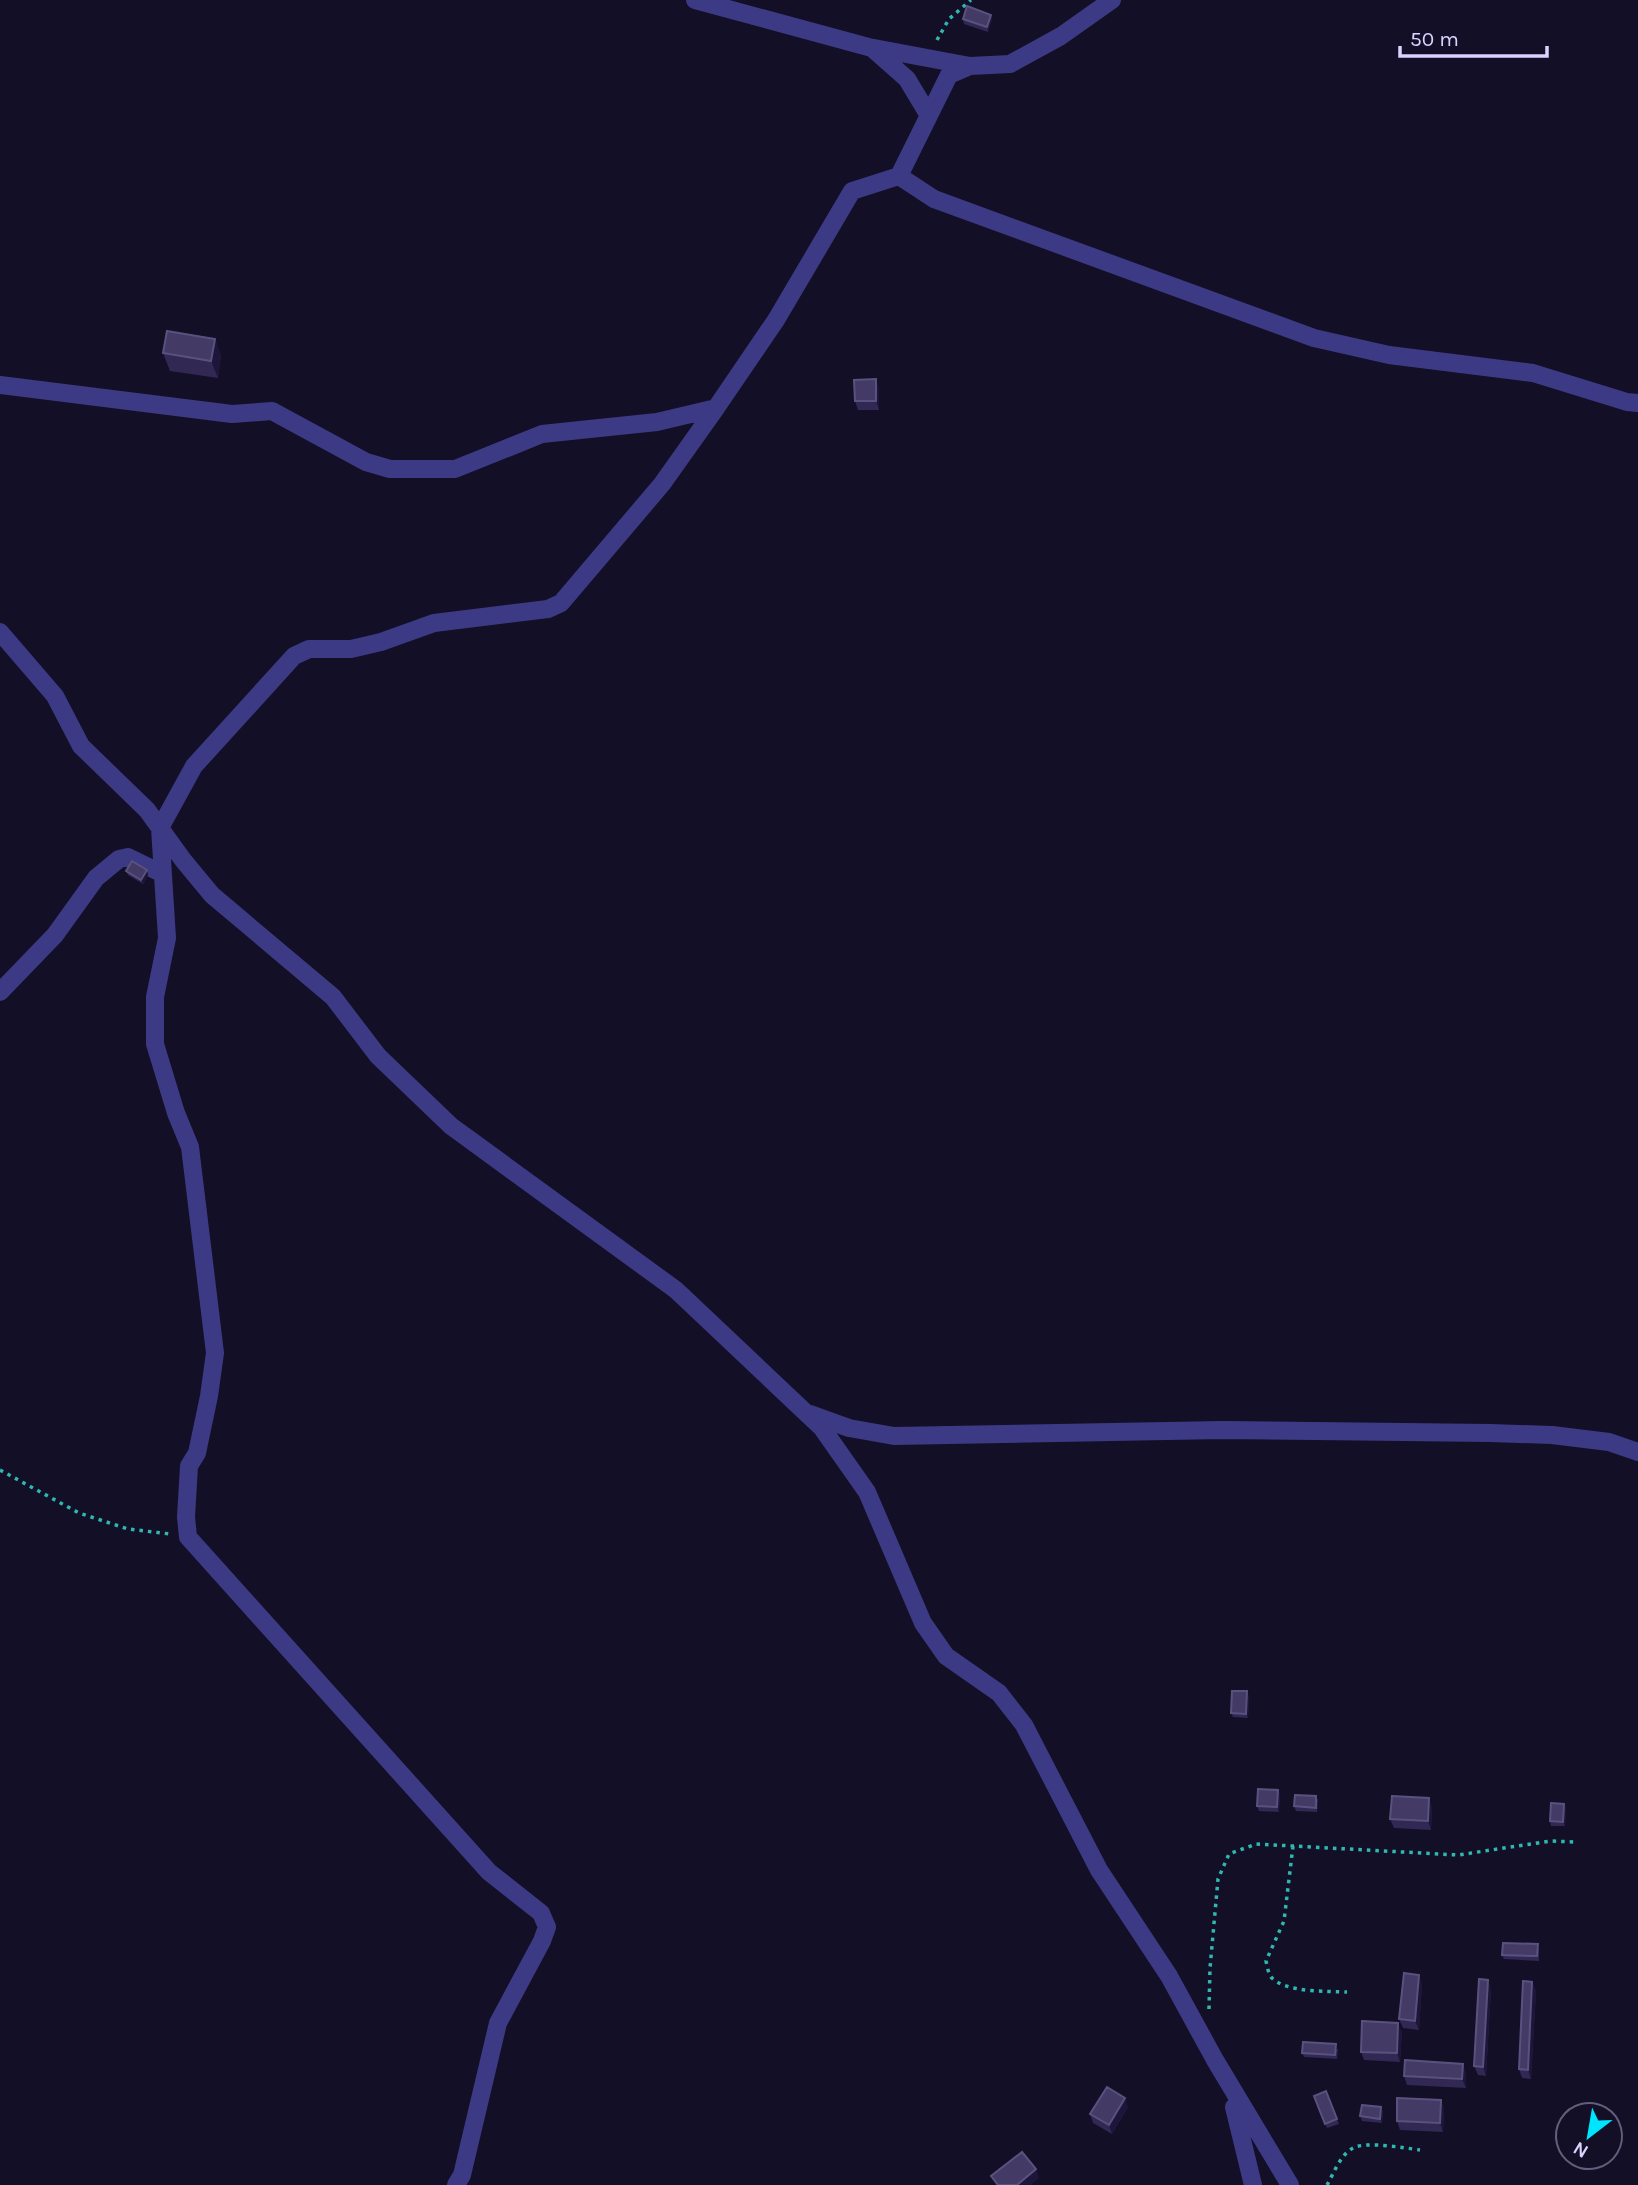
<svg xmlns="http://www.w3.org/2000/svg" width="1638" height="2185" viewBox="0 0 1638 2185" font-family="Karla,sans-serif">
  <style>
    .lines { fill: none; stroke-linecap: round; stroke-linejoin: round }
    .path { stroke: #2fb8b0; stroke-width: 3.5; stroke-dasharray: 3.5 5; stroke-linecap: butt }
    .minor { stroke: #3d3a85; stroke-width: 18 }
    .wall { fill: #312854 }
    .shaded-wall { fill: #1d163a }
    .building { fill: #433a66; stroke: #5a527e; stroke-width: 2 }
  </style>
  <rect width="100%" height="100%" fill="#130f26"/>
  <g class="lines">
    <path class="path" d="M937,40L949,19L971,0
      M0,1470L79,1513L128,1529L170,1534
      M1293,1846L1284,1921L1266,1961C1267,1965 1268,1973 1271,1977C1285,1993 1328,1991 1347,1992
      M1209,2009L1210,1968L1218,1879L1229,1854L1256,1844L1458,1855L1551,1841L1574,1842
      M1327,2185C1334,2173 1340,2155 1353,2148C1366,2141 1405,2148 1420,2150"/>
    <path class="minor" d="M695,0L872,48L907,79L928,114
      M874,48L970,66L1010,64L1061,36L1112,0
      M899,176L934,199L1314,338L1389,355L1533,373L1627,402L1638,403
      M0,385L232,414L272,411L366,462L390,469H455L542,434L657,422L716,408L776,320L852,191L899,176L949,75L970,66
      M0,632L55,696L81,746L147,810L183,860L212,895L333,997L378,1056L451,1126L676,1290L822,1428L867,1492L923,1623L946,1656L999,1693L1024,1725L1099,1870L1169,1976L1215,2060L1290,2185
      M0,992L55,935L96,878L119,859L128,857L163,874
      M810,1414L849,1428L894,1436L1222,1430L1490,1433L1552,1435L1609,1442L1638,1452
      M1234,2107L1253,2185
      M456,2185L462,2175L498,2023L542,1941L547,1927L541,1913L489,1872L188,1537L186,1517L189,1466L197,1453L209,1396L215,1353L190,1147L176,1113L155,1044V997L167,938L160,828L194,766L294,656L309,649H351L381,642L434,623L548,609L561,603L662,484L716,408"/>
  </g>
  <path class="wall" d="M963,19H992L988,32L964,24Z
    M215,339L221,356L218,378L170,371L163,353Z
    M879,388V410H858L855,401Z
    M147,870L148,875L143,884L128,875L126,871Z
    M1249,1696L1248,1718L1233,1717L1231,1713Z
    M1278,1790L1280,1795L1279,1812L1259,1811L1257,1806Z
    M1316,1796L1318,1800L1317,1812L1296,1811L1294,1806Z
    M1564,1804L1566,1808L1565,1826H1551L1550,1821Z
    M1432,1806L1431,1830L1394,1828L1390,1819Z
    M1539,1949V1961L1504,1959L1502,1955Z
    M1532,1982L1536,1991L1531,2079L1522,2078L1519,2069Z
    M1422,1984L1419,2030L1403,2028L1399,2019Z
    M1491,1989L1486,2076L1478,2075L1474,2066Z
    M1402,2032L1400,2062L1364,2060L1361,2052Z
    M1338,2049L1337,2059L1304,2057L1302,2053Z
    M1466,2073V2088L1407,2085L1404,2076Z
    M1326,2091L1339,2124L1327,2128L1314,2096Z
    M1441,2100L1444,2109L1443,2132L1400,2130L1397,2121Z
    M1128,2107L1112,2134L1093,2123L1090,2114Z
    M1381,2107L1383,2112L1382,2123L1362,2121L1360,2116Z"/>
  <path class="shaded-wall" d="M991,15L992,19L988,32L987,27Z
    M215,339L221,356L218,378L211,361Z
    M876,379L879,388V410L876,401Z
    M147,870L148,875L143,884L141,880Z
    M1247,1691L1249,1696L1248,1718L1246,1714Z
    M1278,1790L1280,1795L1279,1812L1277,1807Z
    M1429,1798L1432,1806L1431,1830L1428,1821Z
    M1564,1804L1566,1808L1565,1826L1563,1822Z
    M1419,1975L1422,1984L1419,2030L1415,2021Z
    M1488,1980L1491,1989L1486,2076L1483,2067Z
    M1532,1982L1536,1991L1531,2079L1528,2070Z
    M1398,2023L1402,2032L1400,2062L1397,2053Z
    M1463,2064L1466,2073V2088L1462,2079Z
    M1125,2098L1128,2107L1112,2134L1109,2125Z
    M1441,2100L1444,2109L1443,2132L1440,2123Z
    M1381,2107L1383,2112L1382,2123L1380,2119Z
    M1036,2169L1039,2178L1031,2185H1017Z"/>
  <path class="building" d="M967,6L991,15L987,27L963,19Z
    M167,331L215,339L211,361L163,353Z
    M876,379V401H855L854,380Z
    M132,861L147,870L141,880L126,871Z
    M1232,1691H1247L1246,1714L1231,1713Z
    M1258,1789L1278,1790L1277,1807L1257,1806Z
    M1295,1795L1316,1796V1808L1294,1806Z
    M1392,1796L1429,1798L1428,1821L1390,1819Z
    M1551,1803L1564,1804L1563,1822L1550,1821Z
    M1503,1943L1538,1944L1537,1956L1502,1955Z
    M1404,1973L1419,1975L1415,2021L1399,2019Z
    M1479,1979L1488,1980L1483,2067L1474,2066Z
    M1523,1981L1532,1982L1528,2070L1519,2069Z
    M1362,2021L1398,2023L1397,2053L1361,2052Z
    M1303,2042L1336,2044L1335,2055L1302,2053Z
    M1405,2060L1463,2064L1462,2079L1404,2076Z
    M1107,2087L1125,2098L1109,2125L1090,2114Z
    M1326,2091L1337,2119L1325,2124L1314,2096Z
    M1397,2098L1441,2100L1440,2123L1397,2121Z
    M1362,2105L1381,2107L1380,2119L1360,2116Z
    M1022,2152L1036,2169L1017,2185H998L991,2176Z"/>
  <g transform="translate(1589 2136) rotate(211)"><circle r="33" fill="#130f26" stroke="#625e7d" stroke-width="2"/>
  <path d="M0-5L12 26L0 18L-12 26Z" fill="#00e5ff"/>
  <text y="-10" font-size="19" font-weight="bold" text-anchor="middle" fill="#d9d4ff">N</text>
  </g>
  <path d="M1400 46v10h147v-10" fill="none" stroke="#d9d4ff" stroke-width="3.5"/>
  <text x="1410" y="46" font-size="21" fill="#d9d4ff" stroke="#130f26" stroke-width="5" paint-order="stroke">50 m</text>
</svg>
